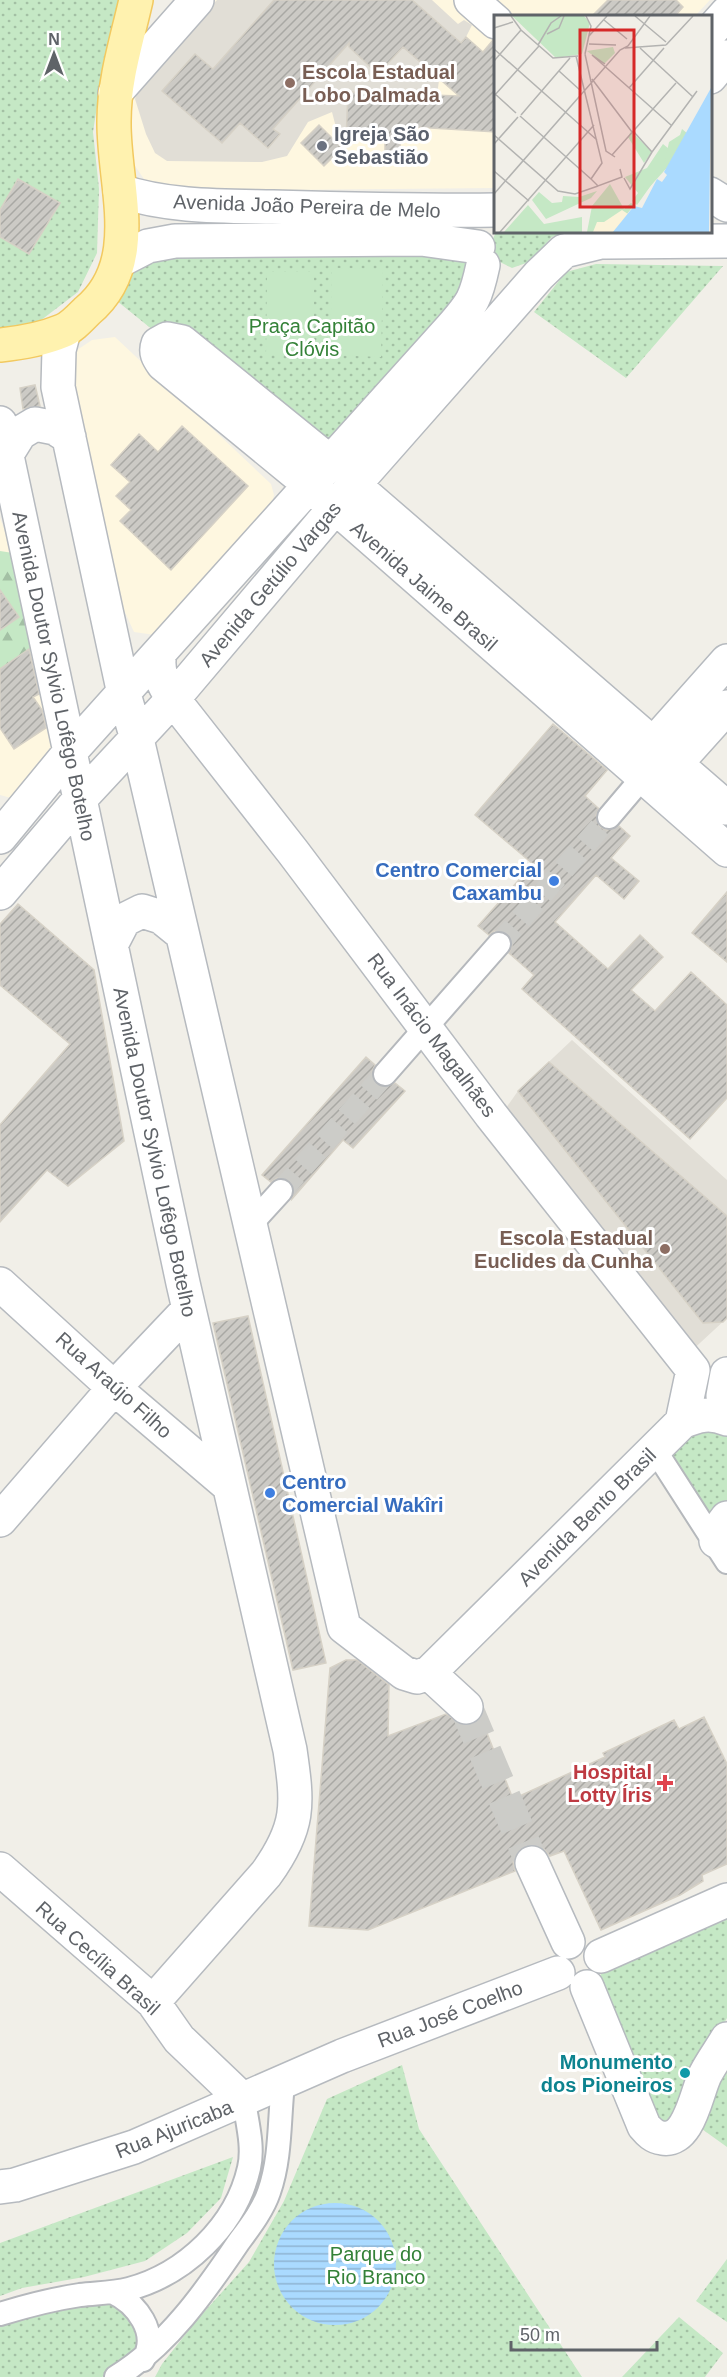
<svg xmlns="http://www.w3.org/2000/svg" width="727" height="2377" viewBox="0 0 727 2377" font-family="Arial,sans-serif">
  <style>
    .commercial { fill: #fef7e0 }
    .education { fill: #e1ded6 }
    .green { fill: url(#green-dots) }
    .forest { fill: url(#forest-firs) }
    .pitch { fill: #c5e8c5 }
    .water { fill: url(#water-rules) }
    .building { fill: url(#building-hatch); stroke: #d6d1c6; stroke-width: 1.5 }
    .lines { fill: none; stroke-linecap: round; stroke-linejoin: round }
    .street-tunnel { stroke: #ccccc8; stroke-width: 22; stroke-dasharray: 22 11; stroke-linecap: butt }
    .secondary-tunnel { stroke: #ccccc8; stroke-width: 33; stroke-dasharray: 33 16; stroke-linecap: butt }
    .street-casing { stroke: #b5b8bc; stroke-width: 26 }
    .secondary-casing { stroke: #b6babf; stroke-width: 36 }
    .primary-casing { stroke: #f2c960; stroke-width: 36 }
    .street { stroke: #fff; stroke-width: 22 }
    .secondary { stroke: #fff; stroke-width: 33 }
    .primary { stroke: #fff2af; stroke-width: 33 }
    .education-dot { fill: #8d6e63; stroke: #fff; stroke-width: 2 }
    .worship-dot { fill: #6b7280; stroke: #fff; stroke-width: 2 }
    .shop-dot { fill: #3f7fe0; stroke: #fff; stroke-width: 2 }
    .health-dot { fill: #e0444e; stroke: #fff; stroke-width: 2 }
    .culture-dot { fill: #0f9aa8; stroke: #fff; stroke-width: 2 }
    .labels { text-anchor: middle; stroke-width: 6; stroke-linejoin: round; paint-order: stroke }
    .education-label { font-size: 20px; font-weight: bold; fill: #785e54; stroke: #fff; text-anchor: start }
    .worship-label { font-size: 20px; font-weight: bold; fill: #5b616d; stroke: #fff; text-anchor: start }
    .street-label { font-size: 20px; fill: #5f6368; stroke: #fff }
    .park-label { font-size: 20px; fill: #348238; stroke: #fff }
    .shop-label { font-size: 20px; font-weight: bold; fill: #366cbe; stroke: #fff; text-anchor: end }
    .health-label { font-size: 20px; font-weight: bold; fill: #be3a42; stroke: #fff; text-anchor: end }
    .culture-label { font-size: 20px; font-weight: bold; fill: #0d838f; stroke: #fff; text-anchor: end }
    .inset-road { fill: none; stroke: #b3b3b1; stroke-width: 1.5 }
    .view { fill: #d62828; fill-opacity: 0.15; stroke: #d62828; stroke-width: 3 }
    .inset-edge { fill: none; stroke: #5f6368; stroke-width: 3 }
  </style>
  <defs>
    <pattern id="green-dots" width="8" height="8" patternUnits="userSpaceOnUse" patternTransform="scale(1.5)"><rect width="8" height="8" fill="#c5e8c5"/><path d="M2 2h.1M6 6h.1" fill="none" stroke="#a3c0a4" stroke-width="1.8" stroke-linecap="round"/></pattern>
    <pattern id="forest-firs" width="22" height="20" patternUnits="userSpaceOnUse" patternTransform="scale(1.5)"><rect width="22" height="20" fill="#c5e8c5"/><path d="M5 1l3.5 6h-7zM16 11l3.5 6h-7z" fill="#a3c0a4"/></pattern>
    <pattern id="water-rules" width="6" height="5" patternUnits="userSpaceOnUse" patternTransform="scale(1.5)"><rect width="6" height="5" fill="#aadaff"/><path d="M0 2.5h6" fill="none" stroke="#8eb4d2"/></pattern>
    <pattern id="building-hatch" width="6" height="6" patternUnits="userSpaceOnUse" patternTransform="scale(1.5)"><rect width="6" height="6" fill="#cccac5"/><path d="M-1 1l2-2M0 6l6-6M5 7l2-2" fill="none" stroke="#a9a8a4"/></pattern>
  </defs>
  <rect width="100%" height="100%" fill="#f1efe8"/>
  <path class="commercial" d="M208,0H460L496,30V188L182,191L146,182L129,157L128,95Z
    M492,0H710L695,16H513Z
    M115,337L271,484L274,495L271,506L155,635L134,632L123,608L81,451L69,360L77,350L92,340Z
    M0,518L13,553L54,746L25,795L11,798L0,795Z"/>
  <path class="education" d="M217,0H432L458,24L464,20L472,25L466,37L441,66L437,95L348,92L346,140L339,139L332,112L308,122L287,156L262,162L167,161L155,153L146,134L135,99L146,73Z
    M572,1040L727,1180V1318L687,1355L499,1118L518,1091Z"/>
  <path class="green" d="M0,0H122L103,67L93,132L99,189L97,253L78,292L32,327L0,332Z
    M497,231H568L552,237L529,262L512,268L496,260C491,249 490,241 497,231Z
    M426,237L481,265L322,467L101,288L118,262Z
    M596,264L723,266L626,378L534,312L566,272Z
    M687,1355L721,1391L727,1409V1571L646,1440L674,1411Z
    M727,1917V2018L671,2119L659,2123L598,1978L608,1966Z
    M727,2041V2147L681,2114Z
    M402,2065L419,2129L582,2377H155L162,2364L196,2321L249,2262L284,2201L327,2099Z
    M233,2157L221,2198L187,2233L145,2261L84,2277L22,2288L0,2296V2243Z
    M727,2259V2322L696,2301Z
    M113,2298L128,2309L141,2345L114,2370L102,2377H0V2321Z
    M679,2317L723,2353L705,2377H622Z"/>
  <path class="forest" d="M0,551L13,553L36,648L0,671Z"/>
  <path class="pitch" d="M332,268L383,269L381,357L330,355Z
    M267,272H314V355H266Z"/>
  <path class="water" d="M274 2264a61 61 0 1 1 122 0a61 61 0 1 1-122 0Z"/>
  <path class="building" d="M274,0H412L461,43L466,37L483,52L493,40H496V132L414,127L413,141H400V155H385V141L346,140L348,92L459,96L403,47L378,74L349,47V43L273,129L280,134L268,148L240,123L222,143L162,91L195,54L213,69Z
    M608,0H676L683,7L675,16H592Z
    M319,125L342,148L324,166L301,143Z
    M18,179L60,203L29,254L0,237V210Z
    M35,385L40,406L23,409L20,388Z
    M182,426L248,486L171,570L120,521L131,510L116,496L130,482L111,465L139,434L158,452Z
    M0,590L19,617L0,630Z
    M29,649L39,694L33,697L42,710L46,728L14,749L0,728V669Z
    M553,724L607,770L585,796L599,809L596,815L600,827L607,830L619,826L630,836L611,858L639,881L624,899L596,875L555,922L608,969L640,935L663,957L631,990L655,1011L691,972L727,1005V1098L690,1139L522,989L534,975L509,953L512,946L508,934L501,931H494L489,935L478,926L533,864L475,815Z
    M727,892V962L692,933Z
    M18,904L94,970L124,1141L68,1186L47,1170L0,1222V1125L70,1044L0,985V924Z
    M366,1057L375,1065L372,1072L376,1084L383,1087L395,1083L405,1091L353,1148L343,1140L292,1199L294,1187L290,1181L277,1178L271,1182L262,1175Z
    M549,1062L727,1216V1318L723,1322L703,1323L518,1091Z
    M248,1316L326,1663L293,1670L213,1323Z
    M346,1660H357L389,1685L388,1736L446,1714L462,1725H472L481,1718L513,1799L605,1757L603,1753L674,1720L679,1729L704,1717L727,1764V1864L702,1875L703,1881L680,1895L601,1930L564,1851L550,1856L543,1848L533,1844L524,1846L516,1853L513,1862L515,1871L368,1930L309,1926L330,1668Z"/>
  <g class="lines">
    <path class="street-tunnel" d="M499,944L609,817
      M281,1191L385,1074"/>
    <path class="secondary-tunnel" d="M466,1707L532,1863"/>
    <defs>
      <path id="street" d="M609,817L643,777
        M385,1074L499,944
        M250,1225L281,1191
        M655,1450L727,1562
        M112,2292C136,2303 160,2333 143,2360
        M0,2314C26,2306 53,2299 80,2295C96,2293 113,2293 129,2289C185,2274 236,2226 249,2168C254,2147 247,2122 244,2101
        M116,2377C167,2346 205,2292 238,2243C249,2228 263,2210 269,2192C281,2158 279,2120 283,2084"/>
      <path id="secondary" d="M471,0L496,22
        M710,32L727,13
        M710,77L727,57
        M115,93L197,0
        M120,191C168,207 222,206 273,207C347,209 422,211 496,210
        M710,194L727,205
        M606,242L727,241
        M119,261L148,246L175,241L421,239L478,247
        M64,331L59,350L58,387L124,694L137,739L344,1627L404,1673L417,1677L429,1673L682,1422L693,1370
        M0,423L183,1283L290,1750C298,1805 300,1827 266,1874L153,2002
        M7,454L20,433L35,424L55,428L69,437
        M330,462L182,342L167,339L158,344C155,352 158,357 163,364L309,484L727,850
        M354,485L727,808
        M160,652C156,671 163,684 173,699L293,852L491,1115L693,1370
        M639,760L727,661
        M662,779L727,707
        M0,837L70,752L451,328C473,303 476,298 483,265
        M0,893L80,799L173,699L354,485L539,275L564,251L621,237L630,231
        M111,945L124,920L142,911L161,917L182,934
        M0,1284L114,1388L228,1485
        M727,1374L723,1396L727,1416
        M682,1422C698,1415 710,1412 727,1419
        M0,1520L114,1388L189,1309
        M716,1541L721,1526L727,1518
        M429,1673L466,1707
        M532,1863L568,1942
        M0,1869L153,2002L179,2039L244,2101
        M601,1956L727,1900
        M587,1987L644,2126C649,2132 654,2137 662,2138C689,2143 696,2094 705,2075C711,2063 720,2051 727,2039
        M0,2187L15,2185L134,2147L342,2056L558,1973"/>
      <path id="primary" d="M0,345C20,343 43,339 62,331C71,328 80,318 87,311C145,263 113,185 114,121C114,80 127,40 136,0"/>
    </defs>
    <use href="#street" class="street-casing"/>
    <use href="#secondary" class="secondary-casing"/>
    <use href="#primary" class="primary-casing"/>
    <use href="#street" class="street"/>
    <use href="#secondary" class="secondary"/>
    <use href="#primary" class="primary"/>
  </g>
  <g class="education-dot">
    <circle cx="290" cy="83" r="6"/>
    <circle cx="665" cy="1249" r="6"/>
  </g>
  <circle class="worship-dot" cx="322" cy="146" r="6"/>
  <g class="shop-dot">
    <circle cx="554" cy="881" r="6"/>
    <circle cx="270" cy="1493" r="6"/>
  </g>
  <path class="health-dot" d="M662 1774h6v6h6v6h-6v6h-6v-6h-6v-6h6z"/>
  <circle class="culture-dot" cx="685" cy="2073" r="6"/>
  <g class="labels">
    <g class="education-label">
      <text x="302" y="79">Escola Estadual<tspan x="302" dy="23">Lobo Dalmada</tspan></text>
      <text x="653" y="1245" text-anchor="end">Escola Estadual<tspan x="653" dy="23">Euclides da Cunha</tspan></text>
    </g>
    <g class="worship-label">
      <text x="334" y="141">Igreja São<tspan x="334" dy="23">Sebastião</tspan></text>
    </g>
    <g class="street-label">
      <text transform="translate(307 206) rotate(2)" y="7">Avenida João Pereira de Melo</text>
      <text transform="translate(270 584) rotate(-50)" y="7">Avenida Getúlio Vargas</text>
      <text transform="translate(424 586) rotate(41)" y="7">Avenida Jaime Brasil</text>
      <text transform="translate(54 676) rotate(78)" y="7">Avenida Doutor Sylvio Lofêgo Botelho</text>
      <text transform="translate(432 1035) rotate(53)" y="7">Rua Inácio Magalhães</text>
      <text transform="translate(155 1152) rotate(78)" y="7">Avenida Doutor Sylvio Lofêgo Botelho</text>
      <text transform="translate(114 1385) rotate(42)" y="7">Rua Araújo Filho</text>
      <text transform="translate(587 1517) rotate(-45)" y="7">Avenida Bento Brasil</text>
      <text transform="translate(98 1958) rotate(42)" y="7">Rua Cecília Brasil</text>
      <text transform="translate(450 2014) rotate(-21)" y="7">Rua José Coelho</text>
      <text transform="translate(174 2129) rotate(-22)" y="7">Rua Ajuricaba</text>
    </g>
    <g class="park-label">
      <text x="312" y="333">Praça Capitão<tspan x="312" dy="23">Clóvis</tspan></text>
      <text x="376" y="2261">Parque do<tspan x="376" dy="23">Rio Branco</tspan></text>
    </g>
    <g class="shop-label">
      <text x="542" y="877">Centro Comercial<tspan x="542" dy="23">Caxambu</tspan></text>
      <text x="282" y="1489" text-anchor="start">Centro<tspan x="282" dy="23">Comercial Wakîri</tspan></text>
    </g>
    <g class="health-label">
      <text x="652" y="1779">Hospital<tspan x="652" dy="23">Lotty Íris</tspan></text>
    </g>
    <g class="culture-label">
      <text x="673" y="2069">Monumento<tspan x="673" dy="23">dos Pioneiros</tspan></text>
    </g>
  </g>
  <g transform="translate(494 15)">
    <rect width="218" height="218" fill="#f1efe8"/>
    <path d="M18,1H90L96,8L88,39L62,43ZM119,32L121,38L110,49L93,36ZM137,116L158,137L150,148L134,122ZM169,129L180,138L143,190L138,186L144,178L131,162L153,153ZM116,169L130,194L137,188L140,190L119,217H93L98,191ZM103,176L97,183L52,204L38,185L45,177L58,188L68,187L69,181L85,182ZM34,190L50,209L88,202V217H10Z" fill="#c5e8c5"/>
    <path d="M188,114L194,119L179,146L151,177L145,172H149L171,146L175,127L186,120Z" fill="#c5e8c5"/>
    <path d="M128,195L134,199L119,217H99L103,207H110Z" fill="#fbf3d9"/>
    <path d="M217,73L215,217H119L140,191L148,193L163,164L168,167L173,160L170,157Z" fill="#aadaff"/>
    <path class="inset-road" d="M17,1L27,15L59,43L84,41M141,1L172,27M110,5L133,24M0,13L19,7M53,19L65,13L70,1M95,21L113,1M95,29L122,30M44,30L57,8L67,1M172,30L199,1M131,33L172,30M146,33L199,82M0,34L103,125M91,39L112,136L121,142M91,39L97,11L92,1M82,41L108,148L97,164L104,171L128,162L126,154M0,46L27,15M111,49L98,40L177,110M65,56L87,76M98,64L138,117M135,73L170,33M0,78L22,98M0,81L45,31M27,100L76,43M26,101L97,164M140,117L158,137M0,120L64,176L81,179L104,171M0,129L24,102M118,140L182,68M0,156L35,186M130,163L136,174L158,137L203,76M0,179L126,35L134,31L156,1M6,217L100,110"/>
    <path class="view" d="M86,15H140V192H86Z"/>
    <rect width="218" height="218" class="inset-edge"/>
  </g>
  <g transform="translate(54 54)" stroke="#ffffff" stroke-width="4.5" paint-order="stroke">
  <path d="M0-4.5L10 22L0 15L-10 22Z" fill="#5f6368"/>
  <text y="-9" font-size="16" font-weight="bold" text-anchor="middle" fill="#5f6368">N</text>
  </g>
  <path d="M511 2341v9h146v-9" fill="none" stroke="#5f6368" stroke-width="3"/>
  <text x="520" y="2341" font-size="18" fill="#5f6368" stroke="#ffffff" stroke-width="4.5" paint-order="stroke">50 m</text>
</svg>
